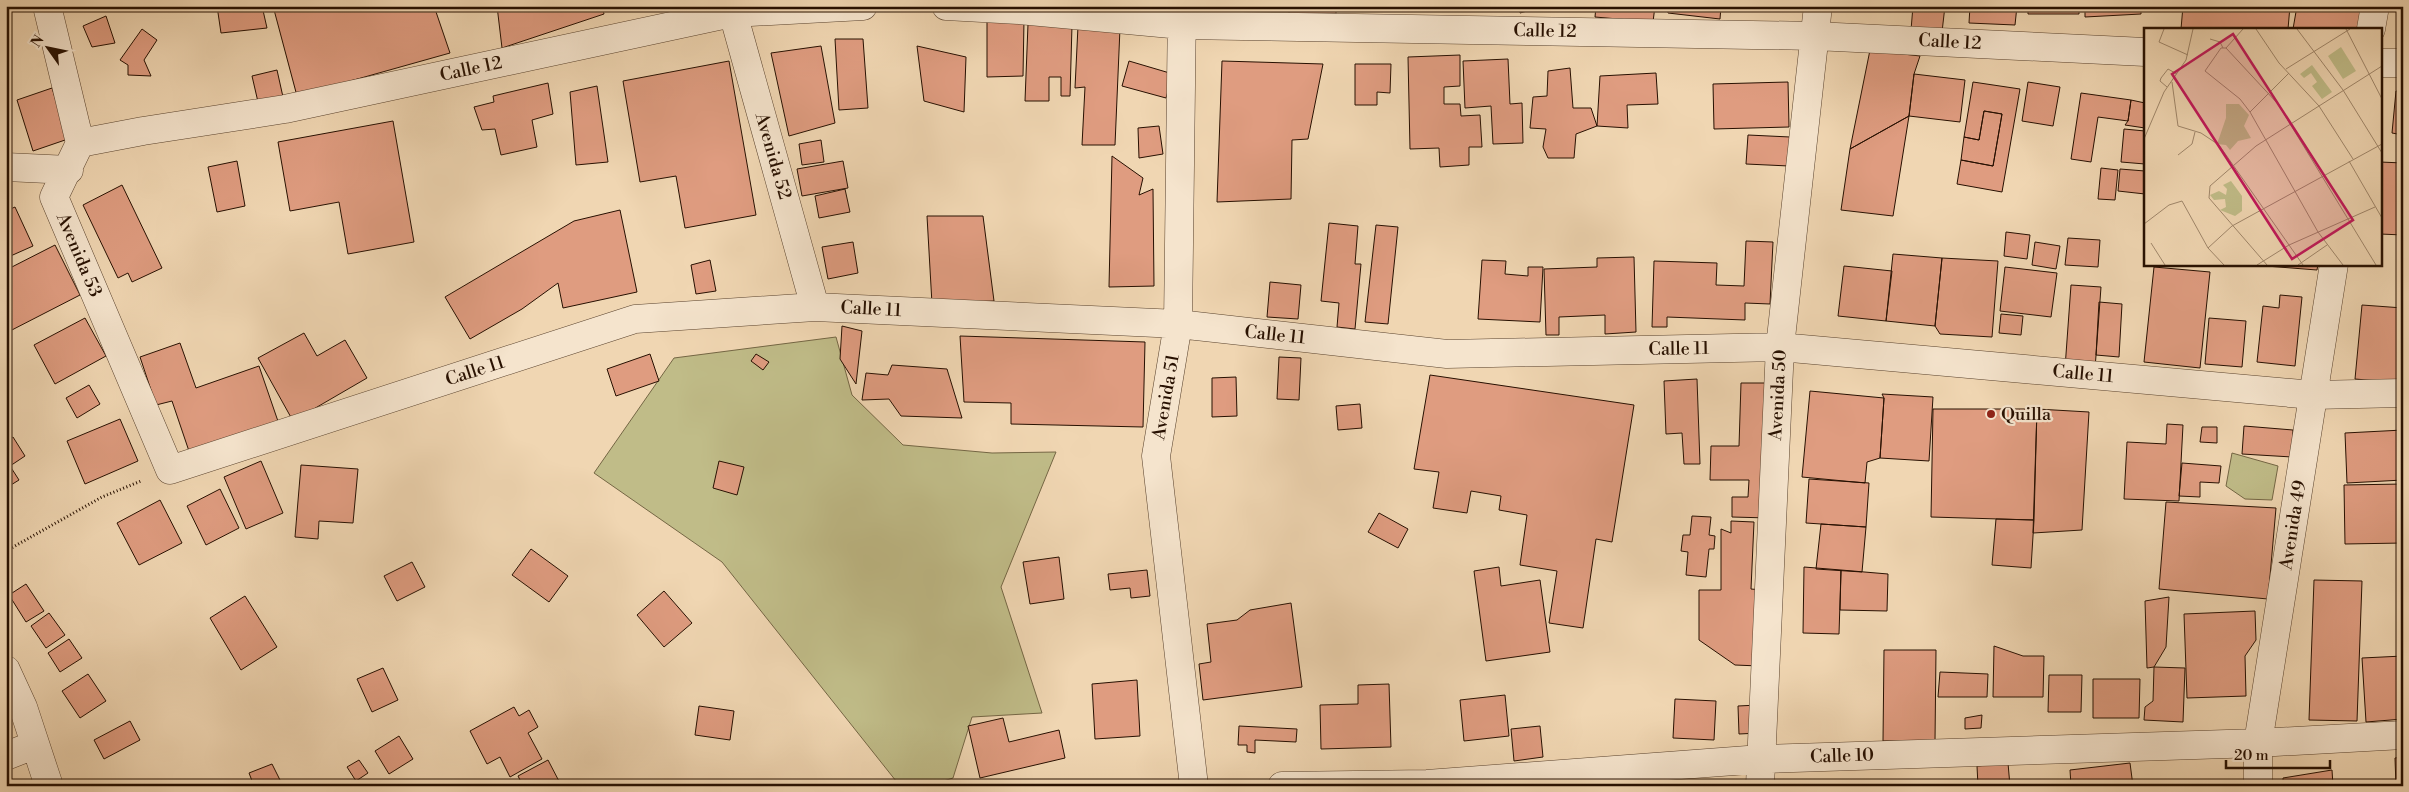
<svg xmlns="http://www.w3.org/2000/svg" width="2409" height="792" viewBox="0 0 2409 792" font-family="'Libre Bodoni',serif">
<rect width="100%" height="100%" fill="#f0d6b2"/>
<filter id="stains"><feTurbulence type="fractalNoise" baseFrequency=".004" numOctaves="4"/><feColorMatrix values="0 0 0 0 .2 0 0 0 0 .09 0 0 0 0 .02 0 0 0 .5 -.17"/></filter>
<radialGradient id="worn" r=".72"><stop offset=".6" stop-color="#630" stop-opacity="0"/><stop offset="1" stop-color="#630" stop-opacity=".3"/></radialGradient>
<path fill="#c0bc88" stroke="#746644" d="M836,337L852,395L903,445L992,453L1056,452L1001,587L1042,713L972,717L953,778L927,786H900L722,562L594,473L674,358Z
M2232,453L2278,466L2272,500L2245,499L2226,486Z"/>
<path fill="#df9c80" stroke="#271001" d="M217,6H262L267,28L221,33Z
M273,6H434L450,53L297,96Z
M497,6H602L604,14L502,48Z
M1255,6H1288V7L1255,8Z
M1289,6H1336V14H1289Z
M1351,6H1397V8H1351Z
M1520,6H1545L1520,13Z
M1596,6H1655L1653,22L1595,17Z
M1667,6H1721L1720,19L1668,13Z
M1731,6H1756L1755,10L1731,11Z
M1913,6H1945L1942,32L1911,30Z
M1970,6H2017L2015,25L1969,23Z
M2028,6H2079V14H2028Z
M2085,6H2141V14L2085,17Z
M2183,6H2235V9L2266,11L2267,6H2290L2288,29H2181Z
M2297,6H2369L2366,29H2293Z
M106,16L115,43L92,47L83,26Z
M1024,20L1023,76L987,77V21Z
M1028,24L1072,25L1070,96H1061V77H1049V101H1025Z
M1078,26L1120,28L1115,145H1082L1085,87L1075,88Z
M142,29L157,40L144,60L151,76L128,75V65L120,60Z
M835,39H863L868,108L839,110Z
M821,46L835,123L789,136L771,53Z
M917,46L966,57L964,112L924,101Z
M1870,50L1920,56L1914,74L1909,116L1850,149Z
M1460,55V86L1444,87V104H1460L1461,116L1480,115L1482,147H1469V165L1440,167L1439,148L1410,149L1408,57Z
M1508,59L1510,104L1522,103L1523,143L1493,144L1491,106L1465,108L1463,61Z
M729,61L756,215L685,228L676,176L640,182L623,81Z
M1129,61L1173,74L1166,98L1122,86Z
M1222,61L1323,64L1308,139L1292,140L1291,199L1217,202Z
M1355,64H1391L1390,93L1377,92V105H1355Z
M1570,68L1573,108H1591L1597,126L1576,134L1574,158H1548L1543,147L1546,129L1530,128L1533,97L1547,96L1548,71Z
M277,70L283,97L258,102L252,76Z
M1656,73L1658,104L1627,105L1628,128L1597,126L1600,76Z
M1914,74L1965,80L1960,122L1909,116Z
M1788,82L1789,127L1714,129L1713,84Z
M1973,82L2020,89L2002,192L1957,184L1961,160L1993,166L2002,114L1984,111L1979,140L1964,137Z
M2028,82L2060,87L2053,126L2022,121Z
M548,83L553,114L532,120L537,147L501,155L495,129L482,130L474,107L494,102L493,96Z
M597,86L608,162L576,165L570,92Z
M52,88L68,139L33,151L17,100Z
M2396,91L2403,92V135L2392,133Z
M2081,93L2131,100L2128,121L2098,117L2091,162L2071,159Z
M2131,100L2145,103V128L2125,125L2128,121Z
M1984,111L2002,114L1993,166L1961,160L1964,137L1979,140Z
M1909,116L1893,216L1841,210L1850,149Z
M393,121L414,242L348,254L339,202L290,211L278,142Z
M1159,126L1163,154L1139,158L1138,128Z
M2124,129L2145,131V164L2121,162Z
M1748,135L1790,137L1789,166L1746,164Z
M821,140L824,162L802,165L799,144Z
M1112,156L1143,178L1139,195L1153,189L1154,286L1109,287Z
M237,161L245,206L217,212L208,167Z
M843,161L848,188L802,196L797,169Z
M2380,162L2403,163V235L2380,234Z
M2101,168L2118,170L2115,200L2098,199Z
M2120,169L2145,171V194L2118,191Z
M122,185L162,268L132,282L128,273L118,278L83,205Z
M845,189L850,212L819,218L815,196Z
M15,207L33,246L6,258V211Z
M620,210L637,292L563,308L558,283L522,309L470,339L445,297L574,221Z
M927,216H983L994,301L932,304Z
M1329,223L1358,226L1355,264H1361L1355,329L1337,327L1339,303L1321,301Z
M1376,225L1398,227L1388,324L1365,322Z
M2006,232L2030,235L2027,259L2004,256Z
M2068,238L2100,240L2098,267L2065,265Z
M1746,241L1773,242L1770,304L1745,303V320L1667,317V327H1652L1654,261L1717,263L1716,285L1744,286Z
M853,242L858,273L828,279L822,247Z
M2035,242L2060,246L2056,269L2032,265Z
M55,245L80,295L6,333V270Z
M1893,254L1942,258L1935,326L1886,321Z
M1634,257L1636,332L1605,334V315L1559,317V335H1546L1544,269L1597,267V258Z
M1942,258L1998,261L1992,337L1940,334L1935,326Z
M710,260L716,291L696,294L691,265Z
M1482,260L1506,261L1505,274L1528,276V267H1543L1540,322L1478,319Z
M2266,264H2318L2317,270L2266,266Z
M1844,266L1892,271L1886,321L1838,316Z
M2005,267L2057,273L2051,317L2000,311Z
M2154,267L2210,272L2200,368L2144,362Z
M1270,282L1301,285L1298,319L1267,317Z
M2071,285L2101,287L2095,369L2065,368Z
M2280,295L2302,297L2295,366L2257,362L2263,306L2279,308Z
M2099,302L2122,304L2119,357L2096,355Z
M2362,305L2403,308V383L2355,379Z
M2001,314L2023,316L2021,335L1999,333Z
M85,318L106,356L55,384L34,345Z
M2209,318L2246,321L2242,367L2205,364Z
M842,326L862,331L856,384L840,359Z
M304,333L317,356L345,340L367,378L293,421L258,358Z
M960,336L1145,342L1143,427L1011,424V403L964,402Z
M180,343L196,388L259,366L281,430L192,460L172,401L156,405L140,357Z
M650,354L659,381L616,396L607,369Z
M756,354L769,362L763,370L751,361Z
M1279,357L1301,358L1299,400L1277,399Z
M892,365L947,369L962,418L901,416L889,399L862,400L866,373L888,375Z
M1430,375L1634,405L1612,542L1596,539L1583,628L1549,623L1557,571L1520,565L1527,515L1499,510L1501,496L1471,491L1467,513L1433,508L1439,472L1414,469Z
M1236,377L1237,416L1212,417V378Z
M1697,379L1700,464H1684L1682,433L1666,434L1664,381Z
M1741,383H1772L1769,518L1732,517V497H1748L1749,480H1710L1711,446H1739Z
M89,385L100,404L77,418L66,398Z
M1810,391L1884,398L1880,458L1867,462L1865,483L1802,477Z
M1882,394L1933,397L1929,461L1880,458L1884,398Z
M1360,404L1362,428L1338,430L1336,406Z
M1933,409H2037L2034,520L1931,517Z
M2037,409L2089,412L2082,530L2033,533Z
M120,419L138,461L85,484L67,441Z
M2167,424L2183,425L2179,501L2124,499L2127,442L2166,444Z
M2244,426L2293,430L2292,457L2242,454Z
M2202,427H2217V443L2200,442Z
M2403,430V480L2347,483L2345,433Z
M13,437L25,456L10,466L19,480L6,488V441Z
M261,461L283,513L246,529L224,477Z
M719,461L744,467L737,495L713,488Z
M2182,463L2221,466L2219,483L2200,482V497L2179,496Z
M301,465L358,469L353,523L319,521L318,539L295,537Z
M1809,479L1869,483L1866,527L1806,523Z
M2403,484V543L2345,544L2344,485Z
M220,489L239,528L206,545L187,506Z
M160,500L182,543L139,565L117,523Z
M2166,502L2276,508L2268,599L2159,589Z
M1379,513L1408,529L1398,548L1368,532Z
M1692,516L1711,517L1709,535L1715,536L1714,549H1709L1706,577L1686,575L1688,552L1681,551L1683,535H1690Z
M1996,519L2034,520L2031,568L1992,565Z
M1731,521L1754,522L1751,589L1762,590L1759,666L1735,665L1699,640V590H1721V529L1731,533Z
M1821,524L1866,527L1862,572L1816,569Z
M531,549L568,576L549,602L512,575Z
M1059,557L1064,599L1030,604L1023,562Z
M412,562L425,587L397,601L384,576Z
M1499,567L1501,586L1540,580L1550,652L1486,661L1474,571Z
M1804,567L1841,570L1839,634L1803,633Z
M1147,570L1150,596L1131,598L1130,588L1110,590L1108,574Z
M1841,570L1888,574L1887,611L1840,610Z
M2314,580L2362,581L2357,721L2309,720Z
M26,584L44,611L26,622L9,595Z
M664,591L692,623L664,647L637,615Z
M245,596L277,647L241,670L210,618Z
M2169,597L2166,647L2154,667L2147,668L2145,601Z
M1291,603L1302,687L1203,700L1199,664L1211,662L1207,624L1237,620L1250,610Z
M2255,611L2256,640L2245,656L2246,696L2187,698L2184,614Z
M49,613L65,635L46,648L31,626Z
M69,639L82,658L60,672L48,653Z
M1994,646L2023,656H2044L2043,697H1993Z
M1884,650H1936L1935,741H1883Z
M2403,656V719L2366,722L2362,658Z
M2154,667L2185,668L2183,722L2144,720L2145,707L2153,701Z
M383,668L398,700L372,712L357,679Z
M1940,672L1988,674L1987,697H1938Z
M88,674L106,701L80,718L62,691Z
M2049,675H2082L2081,712H2048Z
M2093,679H2140L2139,718H2093Z
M1137,680L1140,736L1095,739L1092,684Z
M1389,684L1391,747L1321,749L1320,705L1358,704V685Z
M1505,695L1509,736L1464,741L1460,700Z
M6,696L16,717L6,721Z
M1675,699L1716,701L1714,740L1673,738Z
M1758,705L1759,733L1739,734L1738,706Z
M699,706L734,711L730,740L695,735Z
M514,707L519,716L529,710L538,727L528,733L542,759L510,777L500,757L487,764L470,731Z
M1982,715L1981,728L1965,729V718Z
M1003,718L1009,742L1059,730L1065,758L980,778L968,726Z
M130,721L140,740L104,759L94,740Z
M1239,726L1297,729L1296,742L1255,740V753L1247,752V745H1238Z
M1540,726L1543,757L1514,761L1511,729Z
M399,736L413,759L389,774L375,751Z
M2403,757V786H2396L2395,758Z
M359,760L368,773L356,781L347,767Z
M548,760L561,785L523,786L518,776Z
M2008,763L2010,786H1978L1977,766Z
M2130,763L2133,786H2071L2070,770Z
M272,764L283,786H254L249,773Z
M2332,770L2333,786H2283V778Z
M1703,781V786H1638V785Z
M1881,781L1943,782V786H1881Z
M2369,781V786H2348V784Z"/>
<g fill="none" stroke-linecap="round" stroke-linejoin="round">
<defs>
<path id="minor" d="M47,6L80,143L54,197L170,470L635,319L815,307L1178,324L1447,354L1780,347L2313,395L2403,393
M731,6L815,307
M946,6L1019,10L1182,25L1815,36L2145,52
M1182,6L1178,324L1156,456L1194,786
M2371,29L2375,6
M2380,63H2403
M80,143L143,131L285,109L732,13L863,6
M6,167L69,170
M6,670L23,707L49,786
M6,756L34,745
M1282,786L1427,784L1761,759L2258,743L2403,735
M1760,786L1780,347L1818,6
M2258,786V743L2334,264"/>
</defs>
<use href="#minor" stroke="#59422d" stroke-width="29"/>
<path stroke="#271001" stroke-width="3" stroke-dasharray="1 2.5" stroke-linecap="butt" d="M6,551L102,497L141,481"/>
<use href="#minor" stroke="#f5e4cd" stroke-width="28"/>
</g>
<circle fill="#8f2418" stroke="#f5e4cd" stroke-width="2" cx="1991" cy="414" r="5"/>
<g text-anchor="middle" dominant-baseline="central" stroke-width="4.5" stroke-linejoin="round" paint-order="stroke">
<g font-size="18" fill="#271001" stroke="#f5e4cd">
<text transform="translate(1545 31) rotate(1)">Calle 12</text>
<text transform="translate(1950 42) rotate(3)">Calle 12</text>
<text transform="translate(471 69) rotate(-12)">Calle 12</text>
<text transform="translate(773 156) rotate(74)">Avenida 52</text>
<text transform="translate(79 255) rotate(67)">Avenida 53</text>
<text transform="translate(871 309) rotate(3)">Calle 11</text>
<text transform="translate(1275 335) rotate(6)">Calle 11</text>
<text transform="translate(1679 349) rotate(-1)">Calle 11</text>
<text transform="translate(475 371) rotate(-18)">Calle 11</text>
<text transform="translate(2083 374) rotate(5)">Calle 11</text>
<text transform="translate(1778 395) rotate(-87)">Avenida 50</text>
<text transform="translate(1166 397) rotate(-80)">Avenida 51</text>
<text transform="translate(2293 525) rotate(-81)">Avenida 49</text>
<text transform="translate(1842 756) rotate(-2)">Calle 10</text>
</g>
<g font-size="18" fill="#271001" stroke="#f5e4cd" text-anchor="start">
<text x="2001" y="414">Quilla</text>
</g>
</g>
<g transform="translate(2144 28)">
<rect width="238" height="238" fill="#f0d6b2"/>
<path d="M197,19L212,43L199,51L184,28ZM168,37L188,64L178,71L168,58L173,54L167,45L160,50L156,46ZM82,76H95L105,87L100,98L107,110L94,113L86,122L82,117L73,116L82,90ZM87,153L98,168V183L91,188L76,182L82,179L81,171L70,172L66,167L75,163L82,167L83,161L79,157Z" fill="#c0bc88"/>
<path fill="none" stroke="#a0876b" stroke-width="1" d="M20,1L15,14L44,27M99,1L82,20H77L61,43L96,71L106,84L174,204L199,237M112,1L135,35L175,78L209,131M153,1L199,62L238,125M202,1L238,71M66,11L76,14L79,20M82,20L134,76L232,237M142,41L206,1M28,54L34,98L57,105L75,117L159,237M23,59L16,53L17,50L24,41L33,46M106,84L145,45M0,111L20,64L42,32L49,1M34,127L48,116L51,104M205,133L238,190M0,196L25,177L38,173L64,220L80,237M7,215L21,237M64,220L88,198L238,116M113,237L145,217L231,179M123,237L65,170L66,158L112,118L238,38M154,237L183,217"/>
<path fill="#c2185b" fill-opacity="0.15" stroke="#c2185b" stroke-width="2.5" d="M89,6L209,192L148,231L28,46Z"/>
<rect width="238" height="238" fill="none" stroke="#271001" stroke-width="2.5"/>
</g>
<rect width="2409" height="792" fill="none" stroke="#f0d6b2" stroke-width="25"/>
<rect x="8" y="8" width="2394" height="777" fill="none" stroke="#271001" stroke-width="2.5"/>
<rect x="12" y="12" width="2384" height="767" fill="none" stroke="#271001"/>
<g transform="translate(48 48) rotate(303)" stroke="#f5e4cd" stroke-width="4" paint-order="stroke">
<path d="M0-4L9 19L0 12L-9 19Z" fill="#271001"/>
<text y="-8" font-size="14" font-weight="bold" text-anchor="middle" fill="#271001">N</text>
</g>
<path d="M2226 760v8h104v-8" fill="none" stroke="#271001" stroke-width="2.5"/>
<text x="2234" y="760" font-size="15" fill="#271001" stroke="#f5e4cd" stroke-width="4" paint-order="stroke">20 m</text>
<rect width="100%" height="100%" filter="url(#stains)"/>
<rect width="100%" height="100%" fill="url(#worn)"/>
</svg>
